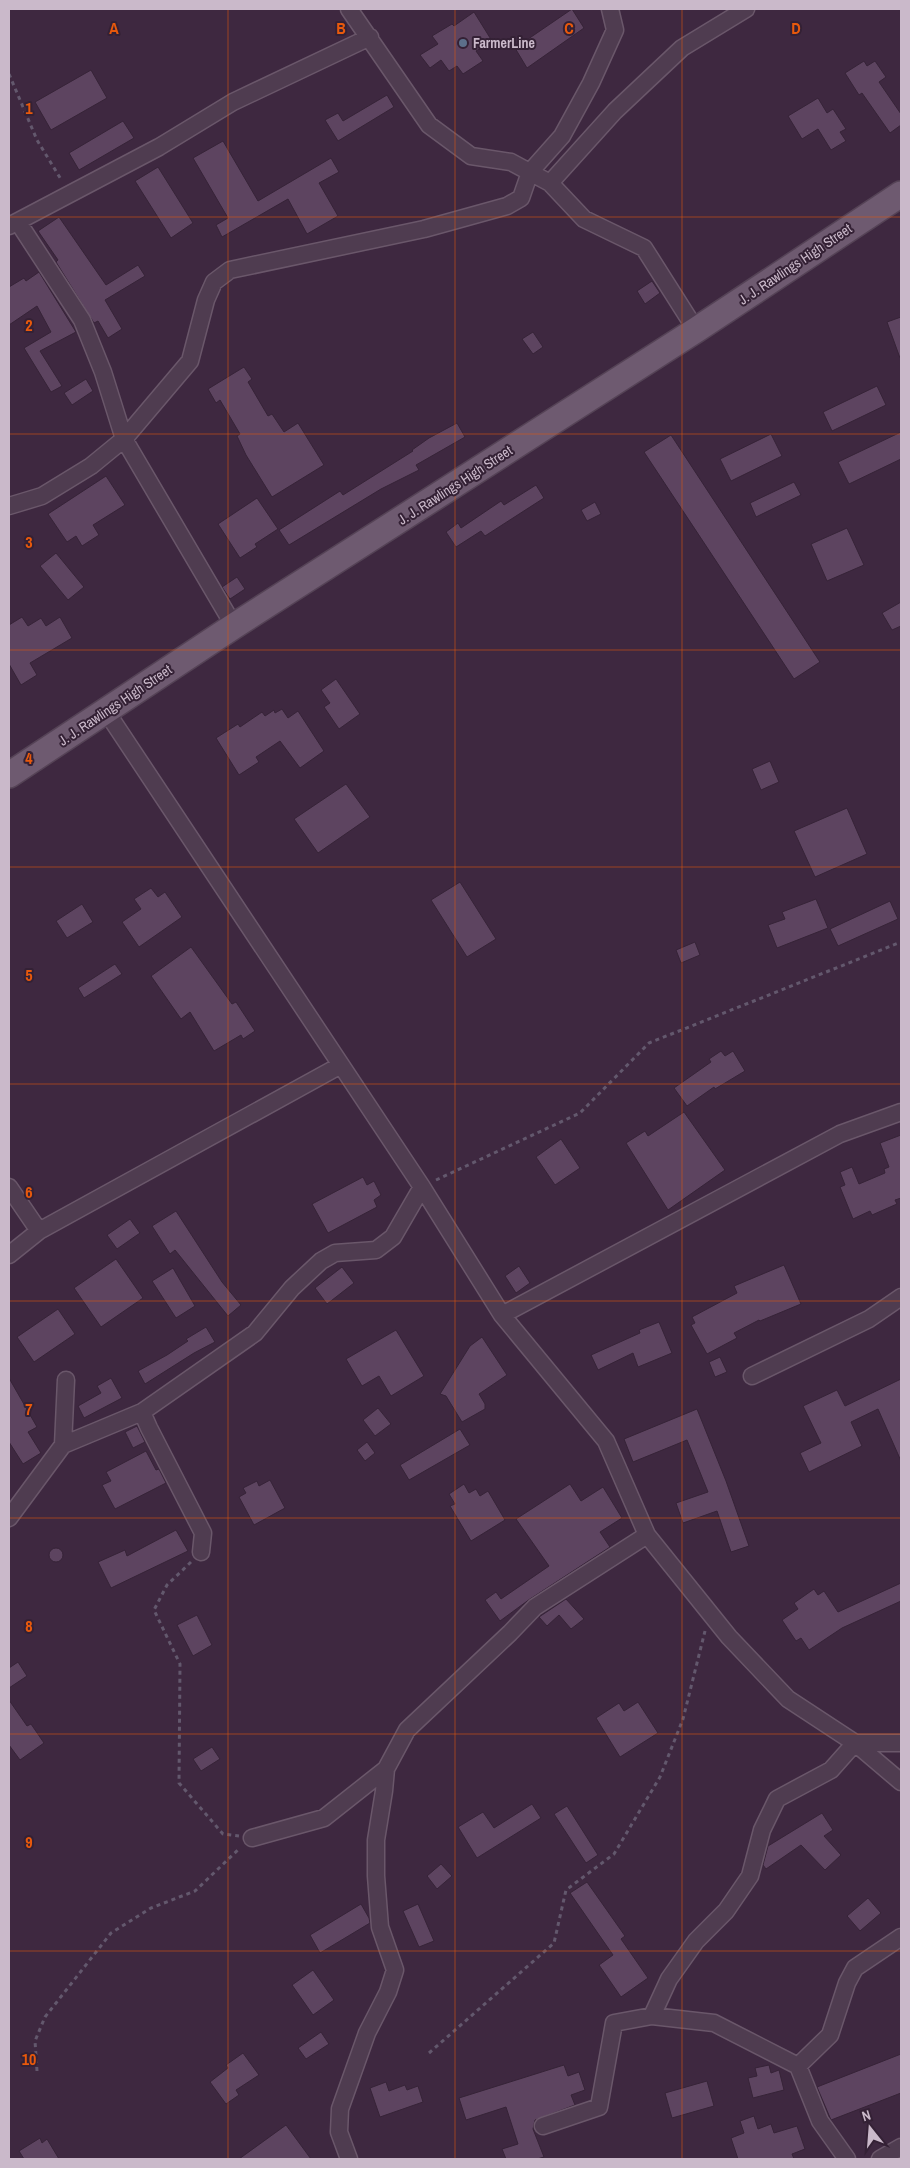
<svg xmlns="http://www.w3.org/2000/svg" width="910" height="2168" viewBox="0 0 910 2168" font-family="'Archivo Narrow',sans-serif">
<rect width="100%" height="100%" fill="#3e2840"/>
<path fill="#5d4460" stroke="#362337" d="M572,9L584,28L527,68L515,48Z
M474,12L492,41L476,51L483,61L463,74L457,66L449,71L441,60L430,68L420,55L438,44L432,36L452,24L454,26Z
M864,61L867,66L875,61L886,77L879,82L901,114V125L890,133L862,93L859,95L845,73Z
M91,70L107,98L51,130L35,102Z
M387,95L394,107L338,141L325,120L338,113L343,121Z
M818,98L827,113L833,109L846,129L840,132L846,141L831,150L818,129L802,139L788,116Z
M123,121L134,138L79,170L69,153Z
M223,141L258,201L331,158L339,172L319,183L338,216L307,234L288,199L222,237L216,225L228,218L193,158Z
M158,167L193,223L171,238L135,181Z
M59,217L106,285L138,265L145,276L105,300L122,329L108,338L98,321L94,323L56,262L58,260L38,231Z
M39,272L76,332L40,351L62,386L51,392L24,348L51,332L37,306L9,325V287L24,278L26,281Z
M652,281L660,293L645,304L637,291Z
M901,317V357L900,358L887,322Z
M533,332L543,347L533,354L522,339Z
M244,367L252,379L248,382L268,416L272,414L284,432L298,423L324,465L272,497L246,455L237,436L240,434L220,400L216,403L208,389Z
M86,379L93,391L72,405L64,393Z
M877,386L886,405L832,431L823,412Z
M457,423L465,437L416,465L419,470L381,489L289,545L279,530L340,491L343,495L413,451L412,450L429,438Z
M901,432V459L849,484L838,462Z
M771,434L782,456L731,481L720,459Z
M671,435L820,662L794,679L644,452Z
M106,476L125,505L93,525L99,535L82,546L76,536L67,542L48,514Z
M794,482L801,495L756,517L750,503Z
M536,485L544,498L485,536L481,531L456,547L446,532L458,523L461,528L501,501L504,505Z
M257,498L278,529L255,544L257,547L240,558L218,524Z
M595,502L601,514L587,521L581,510Z
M847,528L864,565L827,581L811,544Z
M56,553L84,587L68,600L40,566Z
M237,577L245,589L230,599L222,587Z
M901,602V626L892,630L882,613Z
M22,617L28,626L41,618L46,626L60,617L72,638L30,663L37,675L21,685L9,664V625Z
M336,679L360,714L339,729L324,707L330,703L321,690Z
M282,709L288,718L298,711L324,751L300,768L280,741L256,757L259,762L239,775L216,738L238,724L240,727L262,712L265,716L274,710L275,713Z
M770,761L779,782L761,790L752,769Z
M346,784L370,817L318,853L294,819Z
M847,808L867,854L815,877L794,831Z
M460,882L496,939L467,957L431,900Z
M151,888L158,897L165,892L182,917L139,947L122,922L141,909L134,899Z
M816,899L828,928L777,948L768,925L785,919L782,912Z
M890,901L898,919L838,946L830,929Z
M82,904L93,922L67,938L56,921Z
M695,942L700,955L681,963L676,950Z
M191,947L232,1004L236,1002L255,1031L243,1039L241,1035L214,1051L190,1012L181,1019L151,976Z
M115,964L122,974L84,998L78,988Z
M721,1051L725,1056L733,1051L745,1071L715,1089L714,1087L687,1106L674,1088L711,1062L709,1059Z
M684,1112L725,1170L668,1210L626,1143L645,1131L648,1136Z
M901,1135V1198L895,1200L897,1204L872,1215L870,1211L853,1219L840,1187L845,1185L840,1172L852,1167L859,1184L885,1173L884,1169L889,1167L880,1143Z
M561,1139L580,1168L555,1185L536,1157Z
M363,1177L367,1185L374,1181L381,1195L374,1200L377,1207L328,1233L312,1204Z
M176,1211L222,1282L241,1305L228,1316L175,1250L170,1254L152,1226Z
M130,1219L140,1233L117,1249L107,1235Z
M116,1259L143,1298L101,1327L74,1288Z
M784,1265L801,1304L760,1321L759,1320L734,1333L737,1338L707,1354L691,1325L695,1323L692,1317L737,1293L734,1286Z
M519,1266L530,1283L516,1293L505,1276Z
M342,1267L354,1283L327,1304L315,1288Z
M173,1268L195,1306L176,1318L152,1281Z
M58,1309L75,1334L34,1362L17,1337Z
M659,1322L672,1353L638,1367L633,1353L598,1370L591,1355L640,1333L639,1330Z
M206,1327L215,1342L194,1353L145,1384L138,1371L167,1355L188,1341L186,1339Z
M396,1330L424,1376L391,1396L379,1376L362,1386L346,1359Z
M482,1337L507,1375L479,1394L485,1404V1409L462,1422L446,1396L440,1394L470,1346Z
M720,1357L727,1372L715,1377L709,1362Z
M9,1378L37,1427L28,1432L41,1453L23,1464L9,1442Z
M111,1378L122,1398L84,1418L78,1406L101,1393L97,1386Z
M901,1379V1461L878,1409L851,1422L862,1446L809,1472L800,1453L821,1443L803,1406L837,1390L845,1406Z
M378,1408L391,1424L375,1436L363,1420Z
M697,1409L726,1481L749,1546L731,1552L717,1511L683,1523L676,1503L708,1492L687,1440L633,1462L624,1439Z
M137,1426L145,1442L133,1448L125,1432Z
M460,1429L470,1445L409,1480L400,1465Z
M367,1442L375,1453L365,1461L357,1450Z
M146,1451L156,1470L159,1469L166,1483L115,1509L102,1485L111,1481L106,1472Z
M270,1480L285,1508L254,1525L239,1497L246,1493L243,1488L257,1481L259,1486Z
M464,1484L469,1493L476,1489L480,1496L488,1491L505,1520L471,1541L450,1506L455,1504L449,1494Z
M570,1484L581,1501L603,1487L622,1518L600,1532L610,1547L530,1599L500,1621L485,1600L496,1592L501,1599L549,1566L516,1519Z
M176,1530L188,1551L111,1588L98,1562L125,1550L127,1556Z
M49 1555a7 7 0 1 1 14 0a7 7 0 1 1-14 0Z
M901,1583V1601L842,1628L809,1650L801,1638L796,1641L782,1620L798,1609L794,1603L814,1589L818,1595L824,1591L838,1612Z
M566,1599L584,1619L571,1629L559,1615L547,1626L539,1617Z
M197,1615L212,1645L193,1656L177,1625Z
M18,1662L27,1676L9,1688V1668Z
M9,1700L27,1726L31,1724L44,1743L20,1760L9,1745Z
M638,1702L658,1733L620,1757L596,1718L619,1703L624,1711Z
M212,1747L220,1759L201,1771L193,1759Z
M532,1804L541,1818L477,1858L458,1827L483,1812L494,1828Z
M567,1806L598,1855L586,1863L554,1814Z
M822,1813L833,1830L824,1836L841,1855L825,1870L801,1845L766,1869L763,1865L768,1846Z
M441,1864L452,1876L437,1889L427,1876Z
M587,1882L625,1936L621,1939L648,1978L621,1997L599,1965L613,1955L570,1893Z
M868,1898L881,1913L860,1931L847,1916Z
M361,1904L369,1918L370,1923L320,1953L310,1935Z
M418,1904L434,1941L419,1947L403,1911Z
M313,1970L334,2000L313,2015L292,1985Z
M321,2032L329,2044L306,2059L298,2048Z
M243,2053L259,2075L236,2090L239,2095L226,2104L210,2082L228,2068L226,2065Z
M901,2054V2093L831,2120L817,2087Z
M564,2065L568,2076L579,2072L585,2090L571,2095L575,2105L535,2120L533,2129L544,2157L537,2159H506L502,2149L518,2144L506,2107L466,2120L459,2098Z
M769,2065L771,2073L779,2070L784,2090L753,2098L748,2078L757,2076L755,2068Z
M707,2081L714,2106L672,2118L665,2093Z
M386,2082L389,2091L405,2085L407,2090L418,2086L423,2102L380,2117L370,2088Z
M754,2116L758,2129L771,2124L774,2133L797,2126L805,2149L792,2154L794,2159H738L731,2138L744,2133L740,2121Z
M286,2125L311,2159H239Z
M40,2138L42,2143L47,2139L59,2159H24L19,2151Z"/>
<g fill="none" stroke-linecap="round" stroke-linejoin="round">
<defs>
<path id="street" d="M349,9L429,125L471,156L511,162L550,183L584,219L644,248L696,330
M550,183L615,111L682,48L746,9
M18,222L82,320L103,372L124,439L234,626
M9,226L159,147L233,102L370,37
M9,506L42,496L91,466L124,439L190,361L206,300L214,282L230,270L424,229L507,206L521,198L530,172L562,136L591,83L615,30L610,9
M106,711L422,1187L502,1315L606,1441L647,1535L729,1637L788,1699L855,1743H901
M9,1187L39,1231
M9,1255L39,1231L341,1065
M502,1315L840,1134L901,1112
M752,1376L869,1319L901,1297
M142,1412L149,1428L203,1533L201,1552
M63,1445L142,1412L255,1333L292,1288L321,1261L335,1253L376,1250L393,1237L422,1187
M9,1518L63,1445L66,1380
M252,1838L324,1818L386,1769L407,1730L510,1633L535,1607L647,1535
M652,2016L669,1979L696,1941L726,1911L750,1876L762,1830L777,1799L831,1770L855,1743L901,1782
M798,2066L830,2035L847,1983L855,1968L901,1937
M543,2126L599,2107L614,2023L652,2016L714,2023L798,2066L820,2121L847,2159
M349,2159L339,2132L340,2109L367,2033L388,1992L395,1970L380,1927L376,1876V1840L384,1791L386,1769
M880,2159L901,2147"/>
<path id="primary" d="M9,775L234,626L696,330L901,194"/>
</defs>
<use href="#street" stroke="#6a576a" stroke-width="19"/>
<use href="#primary" stroke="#554356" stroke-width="28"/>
<path stroke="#63586d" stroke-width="3" stroke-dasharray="4 4" stroke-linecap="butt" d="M9,74L37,140L62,181
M436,1180L580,1113L649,1043L901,942
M191,1562L167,1585L154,1610L180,1664L179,1783L223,1834L239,1836
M429,2053L554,1943L566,1890L614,1854L660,1777L683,1719L705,1631
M37,2071L35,2041L45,2017L111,1933L151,1908L195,1891L240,1848"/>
<use href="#street" stroke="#4f3c50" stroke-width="16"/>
<use href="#primary" stroke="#6e5a70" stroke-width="25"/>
</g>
<path fill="none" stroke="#e8590c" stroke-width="1" stroke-opacity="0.55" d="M228,9V2159M455,9V2159M682,9V2159M9,217H901M9,434H901M9,650H901M9,867H901M9,1084H901M9,1301H901M9,1518H901M9,1734H901M9,1951H901"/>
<circle fill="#5c6f8a" stroke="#342135" stroke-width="2" cx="463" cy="43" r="5"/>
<g text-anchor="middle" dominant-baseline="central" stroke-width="4" stroke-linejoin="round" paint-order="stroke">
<g font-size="14" font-weight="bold" fill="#cab9ca" stroke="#342135" text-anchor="start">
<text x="473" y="43">FarmerLine</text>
</g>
<g font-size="14" fill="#cab9ca" stroke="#342135">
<text transform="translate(795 264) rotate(-34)">J. J. Rawlings High Street</text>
<text transform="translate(455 485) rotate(-33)">J. J. Rawlings High Street</text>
<text transform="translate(115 705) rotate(-34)">J. J. Rawlings High Street</text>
</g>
</g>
<g font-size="16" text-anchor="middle" font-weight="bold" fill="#e8590c" stroke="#342135" stroke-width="4" stroke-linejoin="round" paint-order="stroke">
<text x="114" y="34">A</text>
<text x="341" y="34">B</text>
<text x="569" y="34">C</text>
<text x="796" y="34">D</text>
<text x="29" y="114">1</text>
<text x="29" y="331">2</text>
<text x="29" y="548">3</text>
<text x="29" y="764">4</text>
<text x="29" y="981">5</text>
<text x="29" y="1198">6</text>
<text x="29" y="1415">7</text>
<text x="29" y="1632">8</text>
<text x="29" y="1848">9</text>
<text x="29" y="2065">10</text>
</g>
<rect width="910" height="2168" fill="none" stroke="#cab9ca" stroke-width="20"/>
<g transform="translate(870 2128) rotate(343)" stroke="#342135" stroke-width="4" paint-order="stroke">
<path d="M0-4L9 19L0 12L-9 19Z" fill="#cab9ca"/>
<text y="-8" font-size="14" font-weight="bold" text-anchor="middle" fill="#cab9ca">N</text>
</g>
</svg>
